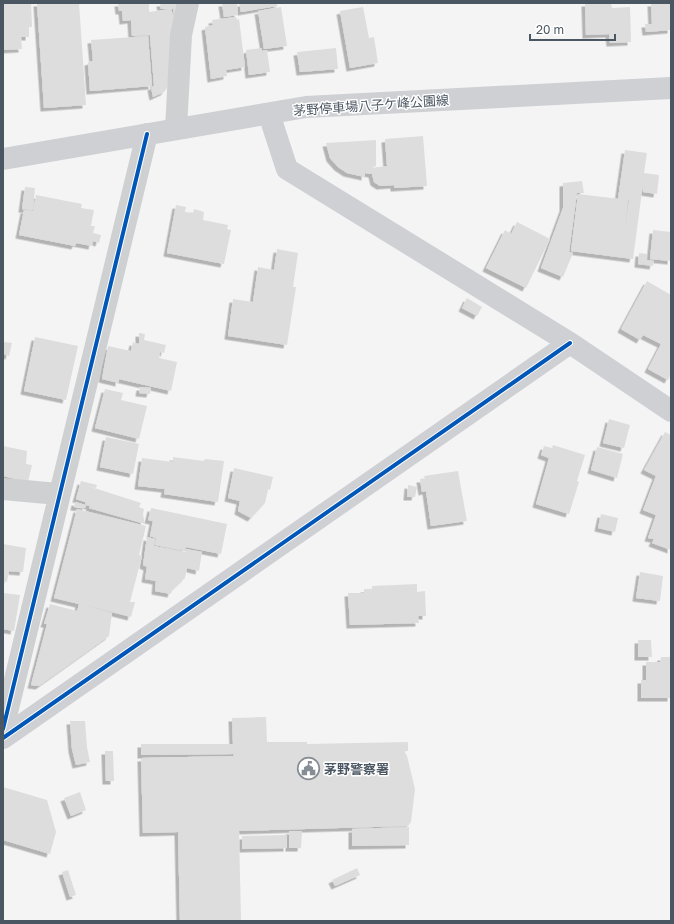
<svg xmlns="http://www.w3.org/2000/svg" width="674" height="924" viewBox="0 0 674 924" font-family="'Golos Text','Noto Sans JP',sans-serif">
<defs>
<filter id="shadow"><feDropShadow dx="-3.5" dy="3.5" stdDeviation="0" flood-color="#0004"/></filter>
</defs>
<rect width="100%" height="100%" fill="#f4f4f4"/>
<path fill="#ddddde" filter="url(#shadow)" d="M3,3H31L32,27H29V37H21L22,49L3,50Z
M37,3H79L86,105L44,108Z
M118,3H149V12L171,9L173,15L178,16L167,88L164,92L153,97L151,87L154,86L150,35L132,36L131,20L123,21L122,11H119Z
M160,3H181V15H174L173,9H161Z
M222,3H237L238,15L224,17Z
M239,3H280V4H277V6L241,12Z
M585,3H611L612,8L630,7L631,42L610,43L609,34L586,35Z
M651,3H671V30L646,32L645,24H652Z
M281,7L287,46L264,49L258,11Z
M363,7L369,38L374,37L378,63L350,68L340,11Z
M236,17L237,20L239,19L245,67L226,70L227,76L211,79L205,27L213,25L212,20Z
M148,36L152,86L90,91L88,62L93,61L91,40Z
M261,48L262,51L267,50L270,72L249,75L246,50Z
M336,48L338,69L300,72L297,52Z
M423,136L427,186L394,188V185L380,186L374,182L372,174L365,173V177L347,173L338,167L330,158L326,143L376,140V166L371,168L394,165L387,166L385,139Z
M625,150L647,153L644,173L659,175L657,194L643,192V184L633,259L571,251L578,194L628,200L625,230L629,200L618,199Z
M582,181L584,193H577L569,252L573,253L563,277L541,268L563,208V183Z
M25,187L35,188L33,210L22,209Z
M36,195L82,204L81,208L94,210L91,226H95L93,233L101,235L99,243L93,241L92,246L76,243L75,246L19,235L24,210L33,211Z
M176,205L186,207L185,212L193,213L194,209L204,212L203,220L228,225L227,229L231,230L224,264L167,253Z
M517,222L550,239L526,288L486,268L505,230L511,234Z
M653,230L671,232V261L650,259Z
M277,249L298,253L293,287H296L287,345L228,336L233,299L253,302L258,267L274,270Z
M639,253L647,254V260L654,261L653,266L638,264Z
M647,281L671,295V374L668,380L648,369L661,344L643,335L640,340L621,329Z
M467,298L482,307L477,316L462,308Z
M139,333L145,334L144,340L166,345L164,353L160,352L159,358L177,362L171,391L119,379V383L102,379L108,346L131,351L133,342L139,344Z
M35,337L78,346L66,400L24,391Z
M4,342L12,343L9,356L3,354Z
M140,387L151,388L150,394L139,393Z
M105,389L123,393L121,400L147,406L139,439L95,428Z
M609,419L630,425L624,448L603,443Z
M665,432L671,435V550L652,543L654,539L648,538L656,515L643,510L656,476L644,470Z
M106,437L139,444L133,474L100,467Z
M553,445L585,455L577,481L579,482L569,514L536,504L549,458L541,455L544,446L552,448Z
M3,446L27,451L26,464L32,465L28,482L3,476Z
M597,447L623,454L617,478L591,470Z
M173,457L204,461L205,459L224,461L218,502L164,494L165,489L138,486L142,458L173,462Z
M234,468L273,477L270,490L268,489L265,503L251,518L238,511L240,501L228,498Z
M458,471L467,521L431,526L426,491L422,492L420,479H425L424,476Z
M81,481L97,485L96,488L91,487L141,503L139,507L144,509L143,514L145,524L89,508L90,506L86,505L85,508L74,507L75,502L86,505L85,502L76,499Z
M408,485L417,487L415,497H407Z
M151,508L227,524L221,554L186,547L185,551L155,545L156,538L150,536L153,521L148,520Z
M77,509L146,526L139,555L142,556L130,602H135L131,617L81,604L112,613L109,636L39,686L31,685L47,624H44L50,604L77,611L79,604L54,598Z
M601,514L618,518L615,532L598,528Z
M147,537L155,539L154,546L186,552V549L202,552L199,571L187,568L185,578L172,590L171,594L155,591L156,581L145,579L147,567L143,565Z
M3,544L26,548L23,572L9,571L7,582L3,581Z
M640,572L663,576L660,601L636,598Z
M417,584V592L425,591L426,616H418L419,623L350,625L348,593H364V589H372V586Z
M3,593L20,595L14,631L3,629Z
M638,640H651L652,657H638Z
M661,657H671V698H641V680H646V662H660Z
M266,717L267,742H307V744L408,742V751L380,752L404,751L407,756L415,789L411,822L408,826L239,831L241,921H180L178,832L143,833L141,758L234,756L233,754L141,755V744H233L232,718Z
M70,721H85L87,747L90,762L76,765L72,749Z
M105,751H113L114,781H106Z
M3,787L47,800L56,832L50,854L3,840Z
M80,792L86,810L71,816L64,798Z
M409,827V845L352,846V829Z
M289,831H302L301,848H289Z
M287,835V848L242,849V836Z
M357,868L360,875L335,886L332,880Z
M68,870L76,895L70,897L62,872Z"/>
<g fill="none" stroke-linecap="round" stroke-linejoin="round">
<path stroke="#ced0d2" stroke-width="22" d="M176,129L181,35L188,3
M3,489L58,494
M3,729L147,134"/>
<path stroke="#ced0d4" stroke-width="22" d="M269,114L287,169L570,343L671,411
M3,159L306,107L671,88
M3,738L570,343"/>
<defs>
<path id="cycleway" d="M3,729L147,134
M3,738L570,343"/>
</defs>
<use href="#cycleway" stroke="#fff" stroke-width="6"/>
<use href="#cycleway" stroke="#0057b8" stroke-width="4"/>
</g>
<defs>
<symbol id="civic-ring" viewBox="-11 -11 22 22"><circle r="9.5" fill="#fff" stroke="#868d94" stroke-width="1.5"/><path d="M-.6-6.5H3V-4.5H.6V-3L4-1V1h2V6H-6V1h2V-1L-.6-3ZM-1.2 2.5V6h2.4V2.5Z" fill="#868d94"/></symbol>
</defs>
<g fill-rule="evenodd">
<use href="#civic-ring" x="296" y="756" width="25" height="25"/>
</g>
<g text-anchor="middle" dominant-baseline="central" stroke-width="3" stroke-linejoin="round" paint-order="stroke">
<g font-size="13" fill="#4a5661" stroke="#fff">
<text transform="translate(371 105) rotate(-4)">茅野停車場八子ケ峰公園線</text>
</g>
<g font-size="13" font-weight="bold" fill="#4a5661" stroke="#fff" text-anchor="start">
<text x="324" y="769">茅野警察署</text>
</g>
</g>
<rect width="674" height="924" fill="none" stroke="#4a5661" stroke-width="8"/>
<path d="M530 34v6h85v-6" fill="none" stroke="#4a5661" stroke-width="2"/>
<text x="536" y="34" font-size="12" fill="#4a5661" stroke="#ffffff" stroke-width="3" paint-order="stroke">20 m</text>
</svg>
